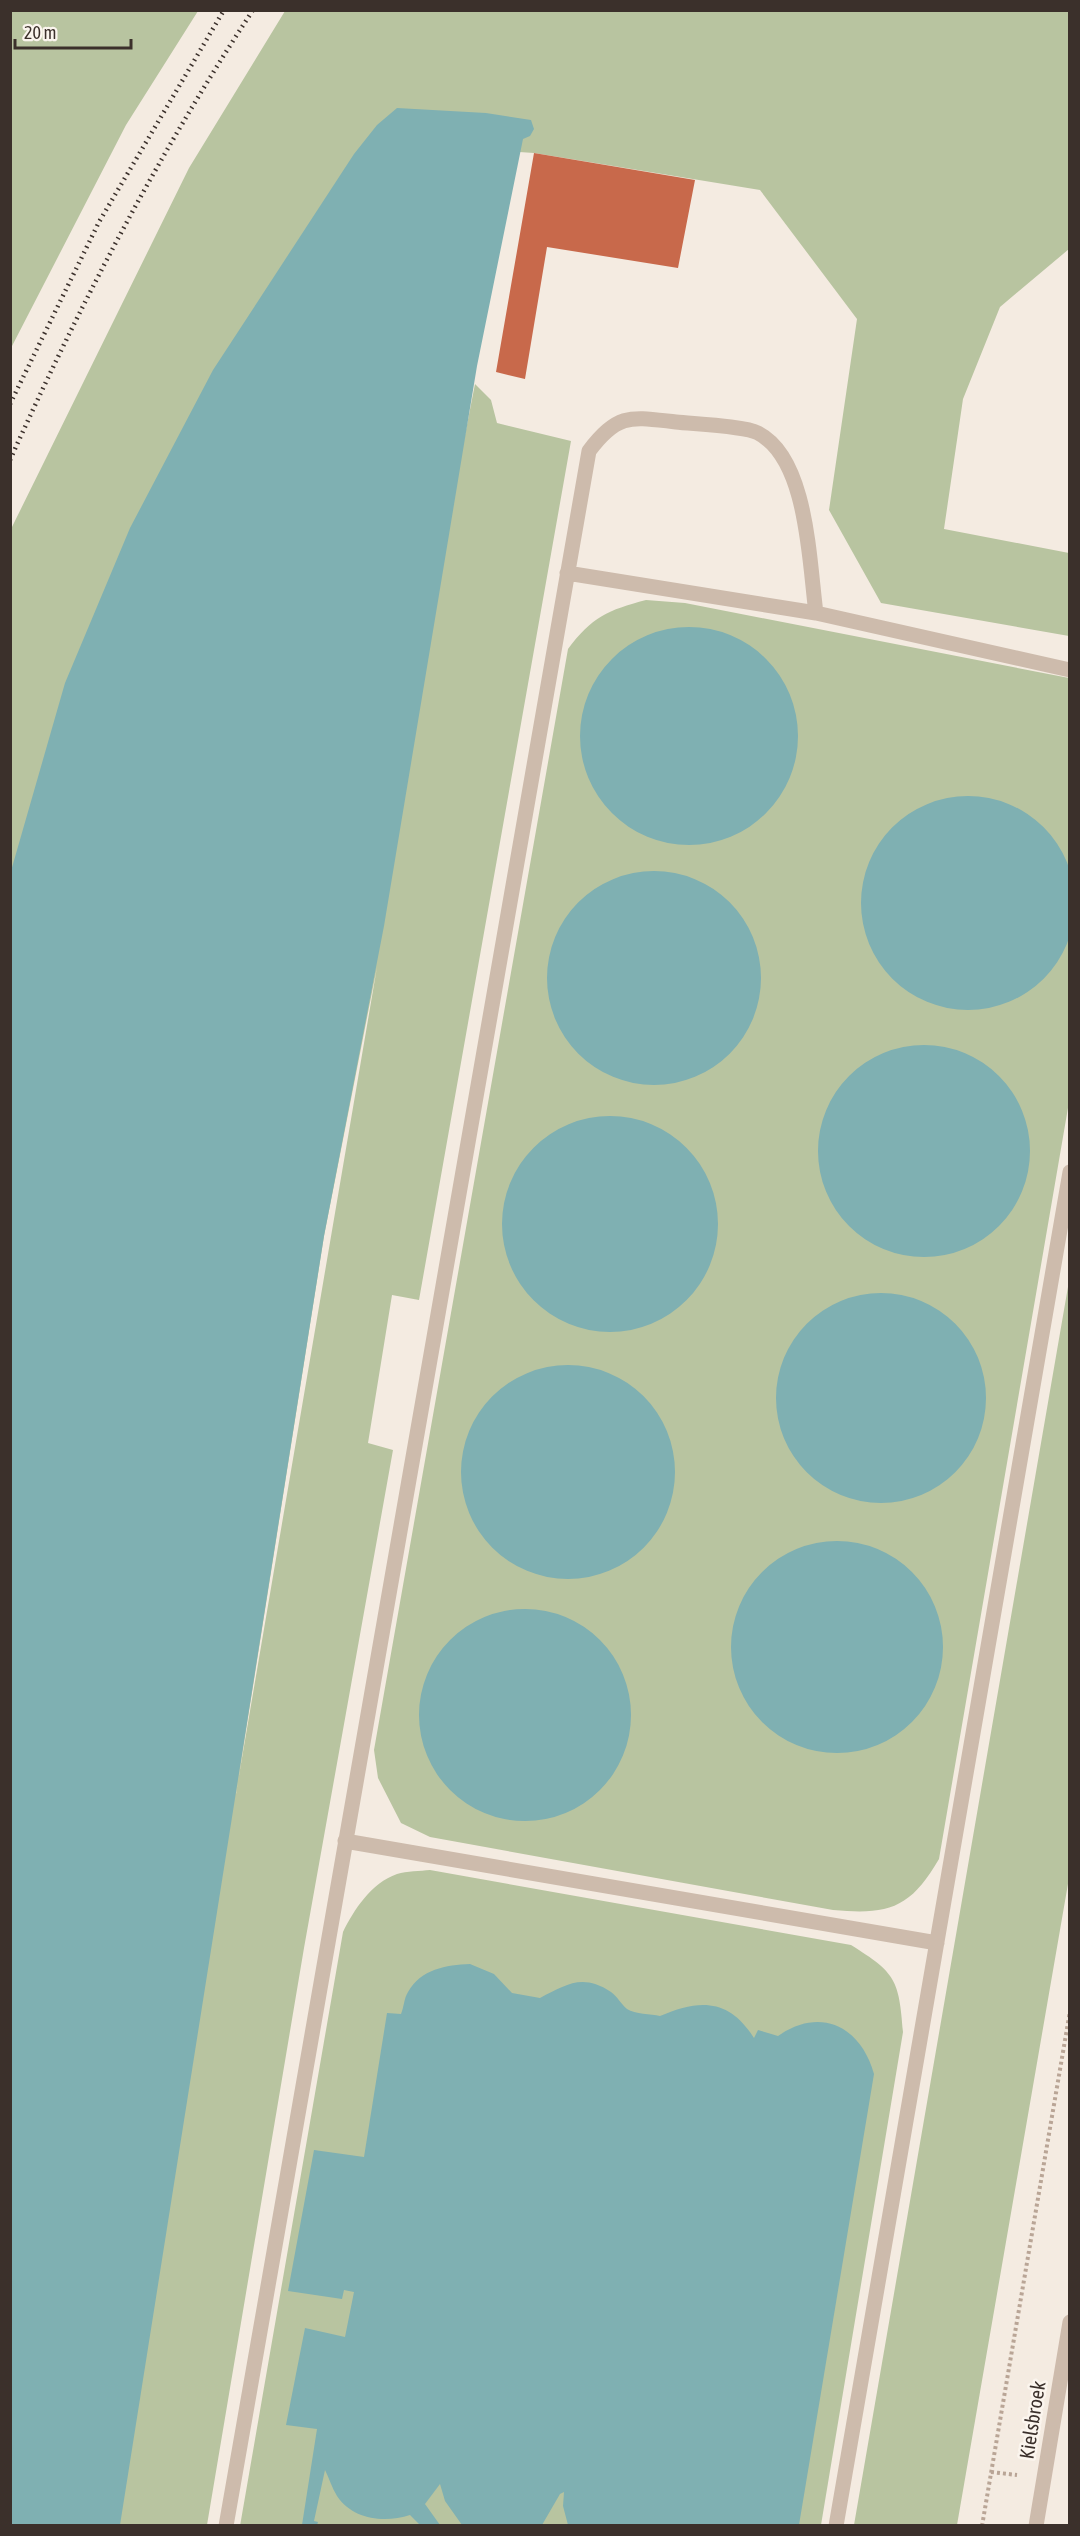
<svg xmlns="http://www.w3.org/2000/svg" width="1080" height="2536" viewBox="0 0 1080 2536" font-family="'Asap Condensed',sans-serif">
<rect width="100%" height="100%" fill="#f4ebe1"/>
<path fill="#b8c4a0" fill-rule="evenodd" d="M11,10L198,11L126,125L11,348Z
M285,11H1069V249L1000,307L963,399L944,529L1069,553V636L881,603L829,510L857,319L760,190L534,153L409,145L11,1225V529L189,168Z
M475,384L491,400L497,423L571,441L419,1300L392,1295L368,1443L393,1450L304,1948L207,2525L54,2526ZM377,967L236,1793V1794L324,1236Z
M646,600L685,603L1069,678V1102L939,1859C910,1909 888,1915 833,1910L430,1837L401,1823L378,1778L374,1750L568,649C592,617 608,610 646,600Z
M1069,1281V1878L957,2525H854Z
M430,1870L851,1945C896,1973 899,1980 903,2032L821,2525L240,2526L343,1932C354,1910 371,1883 397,1874C407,1871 420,1871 430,1870Z"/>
<path fill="#7fb0b2" d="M397,108L486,113L531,120L534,129L530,136L523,139L477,366L384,926L324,1236L120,2525H11V871L65,683L130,528L213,370L354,154L377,125Z
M580 736a109 109 0 1 1 218 0a109 109 0 1 1-218 0Z
M861 903a107 107 0 1 1 214 0a107 107 0 1 1-214 0Z
M547 978a107 107 0 1 1 214 0a107 107 0 1 1-214 0Z
M818 1151a106 106 0 1 1 212 0a106 106 0 1 1-212 0Z
M502 1224a108 108 0 1 1 216 0a108 108 0 1 1-216 0Z
M776 1398a105 105 0 1 1 210 0a105 105 0 1 1-210 0Z
M461 1472a107 107 0 1 1 214 0a107 107 0 1 1-214 0Z
M731 1647a106 106 0 1 1 212 0a106 106 0 1 1-212 0Z
M419 1715a106 106 0 1 1 212 0a106 106 0 1 1-212 0Z
M470,1964L494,1974L512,1993L540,1998C566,1985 582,1973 611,1992C617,1996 621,2004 627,2009C635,2014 651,2014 660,2016C699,1999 729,1998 754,2038L758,2030L778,2036C821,2006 861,2027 874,2074L799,2525H568L563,2506L564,2492L560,2494L542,2525H462L445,2501L440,2484L425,2504L440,2525H420L410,2515C385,2523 353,2520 337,2496C332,2488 329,2478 325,2470L314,2521L318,2522L317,2525H302L317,2429L286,2425L305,2328L345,2337L354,2292L344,2290L342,2299L288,2291L314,2150L364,2157L387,2013L401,2014C404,2007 404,1998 408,1992C421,1969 446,1965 470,1964Z"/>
<path fill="#c8694b" d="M534,153L695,180L678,268L547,247L525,379L496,372Z"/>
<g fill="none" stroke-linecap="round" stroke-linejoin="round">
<path stroke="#b9a596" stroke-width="4" stroke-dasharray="3 3" stroke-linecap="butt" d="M991,2472L1017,2475
M982,2526L1070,2011"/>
<path stroke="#cdbbac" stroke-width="15" d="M567,573L816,613
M345,1841L937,1943
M226,2526L589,451C618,412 632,417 676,422C694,424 745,426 758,433C808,459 809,562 816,613L1070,670
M836,2526L1070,1172"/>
<path stroke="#cdbbac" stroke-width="15" d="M1036,2526L1070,2322"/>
<path stroke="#3b302b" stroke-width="4.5" stroke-dasharray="1.5 4.5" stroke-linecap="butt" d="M10,404L99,222L224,10
M10,460C80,304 159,153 253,10"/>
</g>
<g text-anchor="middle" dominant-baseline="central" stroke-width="5" stroke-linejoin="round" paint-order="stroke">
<g font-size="20" fill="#3b302b" stroke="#fbf5ee">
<text transform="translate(1032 2420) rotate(-81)">Kielsbroek</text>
</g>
</g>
<rect width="1080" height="2536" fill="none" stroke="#3b302b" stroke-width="24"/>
<path d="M15 39v9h116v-9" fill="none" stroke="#3b302b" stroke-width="3"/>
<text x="24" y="39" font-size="18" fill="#3b302b" stroke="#fbf5ee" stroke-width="4.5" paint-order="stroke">20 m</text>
</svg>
